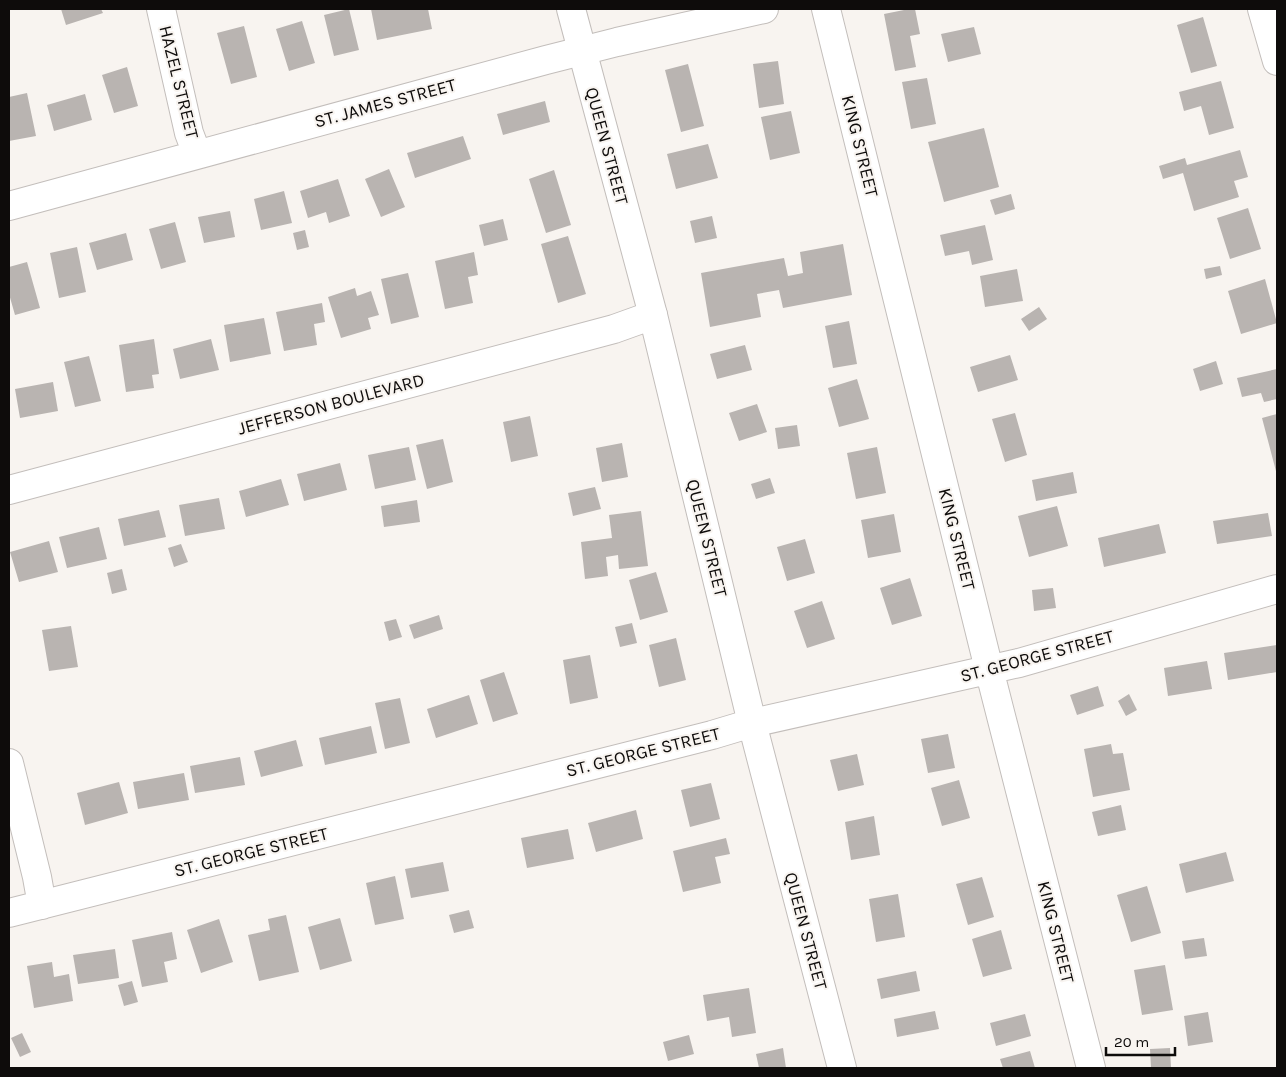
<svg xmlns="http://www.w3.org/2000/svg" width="1286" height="1077" viewBox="0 0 1286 1077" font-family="Karla,sans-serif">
<rect width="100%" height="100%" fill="#f8f4f0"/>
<path fill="#b9b4b1" d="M61,9H101L103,13L66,25Z
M349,9L359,50L334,56L324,15Z
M371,9H428L432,29L377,40Z
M909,9H915L920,34L910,36L916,67L895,71L884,14Z
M1203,17L1217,66L1191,73L1177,25Z
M302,21L315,63L289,71L276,29Z
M244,26L257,77L231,84L217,33Z
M974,27L981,54L948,62L941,34Z
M778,61L784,104L759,108L753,64Z
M688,64L704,126L681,132L665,70Z
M127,67L138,106L114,113L102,75Z
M927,78L936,124L911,129L902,82Z
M1221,81L1234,128L1209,135L1201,106L1184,111L1179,92Z
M27,93L36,136L9,141V97Z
M85,94L92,120L54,131L47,105Z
M545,101L550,122L503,135L497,114Z
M791,111L800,153L770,160L761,117Z
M984,128L999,187L944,202L928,142Z
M463,136L471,159L415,178L407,153Z
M708,144L718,178L676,189L667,154Z
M1240,150L1248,177L1234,181L1239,197L1194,211L1183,173L1163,179L1159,166L1185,158L1187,165Z
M389,169L405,207L381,217L365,179Z
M554,170L571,225L546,233L529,179Z
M338,179L350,216L329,223L326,212L308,218L300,191Z
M284,191L292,223L261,230L254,199Z
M1011,194L1015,209L995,215L990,200Z
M1248,208L1261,249L1230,259L1217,218Z
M230,211L235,237L204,243L198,217Z
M712,216L717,238L695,243L690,221Z
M503,219L508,240L484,246L479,225Z
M175,222L186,262L161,269L149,229Z
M985,225L993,260L972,265L969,251L945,256L940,235Z
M305,230L309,247L297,250L293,233Z
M126,233L133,260L97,270L89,243Z
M568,236L586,294L558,303L541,244Z
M843,244L852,295L783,308L779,290L757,294L761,317L710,327L701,273L784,258L788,276L803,273L800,252Z
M77,247L86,292L59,298L50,253Z
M474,252L478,275L468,277L473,303L445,309L435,261Z
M27,262L40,308L15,315L9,294V267Z
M1220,266L1222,275L1206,279L1204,269Z
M1017,269L1023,301L985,307L980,276Z
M408,273L419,317L391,324L381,279Z
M1265,279L1277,323L1241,334L1228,291Z
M355,288L357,296L371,291L379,315L368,318L371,329L341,338L328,297Z
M322,303L325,322L314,324L317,345L284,351L276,312Z
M1039,307L1047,319L1029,331L1021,319Z
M264,318L271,354L230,362L224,325Z
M849,321L857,364L833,368L825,326Z
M154,339L159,374L152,375L154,388L126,392L119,345Z
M211,339L219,370L180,379L173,349Z
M745,345L752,370L717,379L710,354Z
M1010,355L1018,380L978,392L970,367Z
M89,356L101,401L75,407L64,362Z
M1216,361L1223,384L1200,391L1193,369Z
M1277,369V399L1264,402L1261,393L1242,397L1237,378Z
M857,379L869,419L839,427L828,388Z
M53,382L58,411L20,418L15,389Z
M757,404L767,432L739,441L729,413Z
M1015,413L1027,455L1005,462L992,419Z
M1277,414V475L1262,418Z
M530,416L538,456L511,462L503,422Z
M797,425L800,446L778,449L775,428Z
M443,439L453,482L427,489L416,445Z
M622,443L628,477L602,482L596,448Z
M409,447L416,480L375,489L368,455Z
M877,447L886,493L856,499L847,453Z
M340,463L347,490L304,501L297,474Z
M1073,472L1077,493L1036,501L1032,480Z
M770,478L775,493L756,499L751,484Z
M281,479L289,505L246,517L239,491Z
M595,487L601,509L573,516L568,493Z
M219,498L225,529L185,536L179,505Z
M417,500L420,522L384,527L381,506Z
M1057,506L1068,546L1029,557L1018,516Z
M159,510L166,537L124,546L118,519Z
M641,511L648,566L619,569L618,555L606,557L608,576L585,579L581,542L612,538L609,515Z
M1268,513L1272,536L1217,544L1213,521Z
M894,514L901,552L868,558L861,520Z
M1159,524L1166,553L1104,567L1098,538Z
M99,527L107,559L67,568L59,537Z
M805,539L815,573L787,581L777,547Z
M49,541L58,572L19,582L10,552Z
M181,544L188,562L174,567L168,548Z
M122,569L127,590L112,594L107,573Z
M656,572L668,612L640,620L629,580Z
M910,578L922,616L892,625L880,588Z
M1053,588L1056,608L1034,611L1032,590Z
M822,601L835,639L807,648L794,611Z
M439,615L443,629L414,639L409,625Z
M396,619L402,637L389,641L384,622Z
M632,623L637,643L620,647L615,627Z
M71,626L78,667L49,671L42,630Z
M676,638L686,680L659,687L649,645Z
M1277,645V672L1228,680L1224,653Z
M590,655L598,698L570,704L563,660Z
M1207,661L1212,689L1168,696L1164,668Z
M504,672L518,714L493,722L480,680Z
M1098,686L1104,706L1077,715L1070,695Z
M1129,694L1137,710L1126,716L1118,701Z
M469,695L478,724L436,738L427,709Z
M400,698L410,743L385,749L375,703Z
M371,726L377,753L325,765L319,738Z
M948,734L955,768L928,773L921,739Z
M296,740L303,766L261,777L254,751Z
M1111,744L1113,754L1123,753L1130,790L1093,797L1084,749Z
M857,754L864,785L838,791L830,760Z
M240,757L245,785L195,793L190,766Z
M184,773L189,800L138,809L133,782Z
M959,780L970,818L942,826L931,788Z
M119,782L128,813L85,825L77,793Z
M711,783L720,819L690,827L681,790Z
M1121,805L1126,830L1098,836L1092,812Z
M636,810L643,839L596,852L588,823Z
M874,816L880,855L851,860L845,822Z
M568,829L574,859L527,868L521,838Z
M726,838L730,854L715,857L721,883L683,892L673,851Z
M1226,852L1234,881L1186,893L1179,864Z
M443,862L449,891L411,898L405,869Z
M395,876L404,919L375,925L366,883Z
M982,877L994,917L968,925L956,884Z
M1147,886L1161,933L1131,942L1117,895Z
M898,894L905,937L876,942L869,899Z
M469,910L474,928L454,933L449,915Z
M286,915L299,972L259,981L248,935L270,930L268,919Z
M340,918L352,961L320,970L308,927Z
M219,919L233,962L201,973L187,930Z
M1001,930L1012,969L983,977L972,939Z
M172,932L177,959L164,962L168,982L142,987L132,940Z
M1204,938L1207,956L1185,959L1182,941Z
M115,949L119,978L78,984L73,955Z
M52,962L54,977L69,974L73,1001L34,1008L27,966Z
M1165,965L1173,1010L1142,1015L1134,970Z
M916,971L920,991L881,999L877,979Z
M132,981L138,1002L124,1006L118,985Z
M749,988L756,1033L732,1037L729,1017L707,1021L703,995Z
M935,1011L939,1029L897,1037L894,1019Z
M1208,1012L1213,1042L1188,1046L1184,1016Z
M1025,1014L1031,1036L996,1046L990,1023Z
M22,1033L31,1052L20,1057L11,1038Z
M689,1035L694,1054L668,1061L663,1042Z
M783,1048L786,1068H759L756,1054Z
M1170,1048L1171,1068H1151L1150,1049Z
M1030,1051L1035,1068H1003L1000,1059Z"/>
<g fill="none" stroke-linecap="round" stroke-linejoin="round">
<defs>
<path id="minor" d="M161,9L189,133L197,154
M826,9L989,669L1091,1068
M1262,9L1277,61
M9,206L546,60L617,42L764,9
M9,490L614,329L653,315
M9,763L37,877L42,905
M9,913L712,735L752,723L1019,663L1277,589"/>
<path id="major" d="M571,9L653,315L752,723L842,1068"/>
</defs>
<use href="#minor" stroke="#c3bebb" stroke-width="30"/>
<use href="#major" stroke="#c3bebb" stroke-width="30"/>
<use href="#minor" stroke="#fff" stroke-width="28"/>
<use href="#major" stroke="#fff" stroke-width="28"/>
</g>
<g text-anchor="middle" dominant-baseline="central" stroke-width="4" stroke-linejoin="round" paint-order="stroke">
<g font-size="18" fill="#0e0c0b" stroke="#f8f4f0">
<text transform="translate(179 82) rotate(76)">HAZEL STREET</text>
<text transform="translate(385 103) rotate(-15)">ST. JAMES STREET</text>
<text transform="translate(607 146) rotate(75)">QUEEN STREET</text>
<text transform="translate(860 146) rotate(76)">KING STREET</text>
<text transform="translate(331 404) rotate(-15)">JEFFERSON BOULEVARD</text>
<text transform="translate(707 538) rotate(76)">QUEEN STREET</text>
<text transform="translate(957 539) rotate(76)">KING STREET</text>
<text transform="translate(1037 656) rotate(-15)">ST. GEORGE STREET</text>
<text transform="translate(643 752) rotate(-14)">ST. GEORGE STREET</text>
<text transform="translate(251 852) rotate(-14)">ST. GEORGE STREET</text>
<text transform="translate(806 931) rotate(75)">QUEEN STREET</text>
<text transform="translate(1056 932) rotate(76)">KING STREET</text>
</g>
</g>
<rect width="1286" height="1077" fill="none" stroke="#0e0c0b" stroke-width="20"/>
<path d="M1106 1047v8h69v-8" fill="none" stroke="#0e0c0b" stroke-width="2.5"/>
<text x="1114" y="1047" font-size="15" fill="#0e0c0b" stroke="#f8f4f0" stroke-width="4" paint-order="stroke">20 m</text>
</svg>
